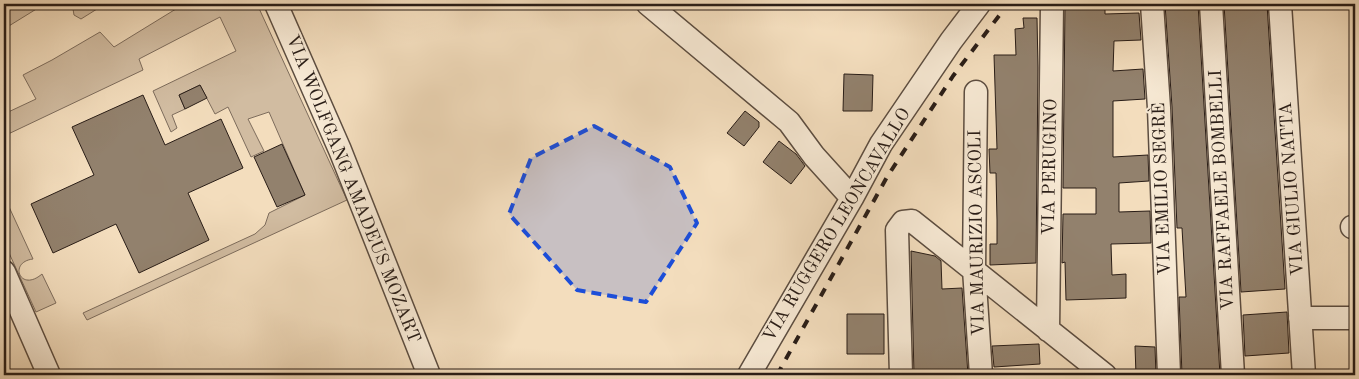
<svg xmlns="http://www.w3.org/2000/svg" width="1359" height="379" viewBox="0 0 1359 379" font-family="'Old Standard TT',serif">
<rect width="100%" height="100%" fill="#f3ddbd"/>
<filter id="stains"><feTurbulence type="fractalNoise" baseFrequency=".004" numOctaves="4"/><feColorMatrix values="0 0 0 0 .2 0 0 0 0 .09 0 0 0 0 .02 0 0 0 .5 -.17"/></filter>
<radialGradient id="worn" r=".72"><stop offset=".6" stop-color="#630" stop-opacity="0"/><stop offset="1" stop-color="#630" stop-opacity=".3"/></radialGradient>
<path fill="#d1bca1" stroke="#7d6c5c" d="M4,4H35L38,8L4,29Z
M79,4H105L81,19L74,15L73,9Z
M184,4H257L347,200L87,320L83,313L255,234L265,225L269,213L305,195L269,112L248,119L264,151L251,157L228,107L215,114L200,85L179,95L185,109L172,115L177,128L171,132L153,91L236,51L220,17L139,59L143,70L4,136V114L36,99L23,75L52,60L100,32L114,47Z
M4,196L33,259C8,262 20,293 42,274L56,303L36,312L4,242Z"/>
<path fill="#92816d" stroke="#291d17" d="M1065,4H1105V14L1139,13L1141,40L1114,41L1113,71L1143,69L1145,99L1113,101V157L1148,155L1149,181L1119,183V212L1150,211L1151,243L1111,244L1112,275L1126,274V298L1066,300L1065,262L1062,263L1063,214H1096V188H1063Z
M1165,4H1198L1220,375H1182L1179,297H1186L1182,228H1177L1172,107Z
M1224,4H1267L1285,289L1241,292Z
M1023,18H1037L1038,68L1036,263L990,265V244H997V220L996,173H990L989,149H997L994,55H1016L1015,29L1024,28Z
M844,74L873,75L872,111H843Z
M200,85L207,98L185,109L179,95Z
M143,95L165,145L221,119L243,168L188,193L209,240L139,273L116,224L53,253L31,204L94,175L72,127Z
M745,111L759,122V127L744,146L727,133Z
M779,141L796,154L805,166L791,184L763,162Z
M282,144L305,195L277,207L254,157Z
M911,251L935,256L941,261L942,289L962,288L968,375H914Z
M1287,312L1289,353L1245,356L1243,315Z
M847,314H884V354H847Z
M1039,344L1040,364L994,367L992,346Z
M1135,346L1155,347L1156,375H1136Z"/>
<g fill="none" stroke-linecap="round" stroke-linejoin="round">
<defs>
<path id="minor" d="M276,4L340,150L429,375
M648,4L789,122L814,156L852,198
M1152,4L1159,108L1169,375
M1211,4L1233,375
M1280,4L1304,375
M976,92L974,269L981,375
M1352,227H1355
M4,272L49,375
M1300,318H1355
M1048,330L1052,4
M749,375L852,198L881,144L951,41L979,4
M901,375L897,230L903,222L912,221L1105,375"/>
</defs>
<use href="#minor" stroke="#5c4d40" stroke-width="25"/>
<use href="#minor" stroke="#f7e9d4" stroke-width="22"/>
<path stroke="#291d17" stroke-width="4" stroke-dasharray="9 9" stroke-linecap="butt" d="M777,375L887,177L953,76L1008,4"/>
</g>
<path fill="#1d4ed8" fill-opacity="0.2" stroke="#1d4ed8" stroke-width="4" stroke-dasharray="10 6" stroke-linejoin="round" d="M594,126L670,167L697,223L646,302L577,290L509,214L531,158Z"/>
<g text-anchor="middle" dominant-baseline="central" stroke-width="4" stroke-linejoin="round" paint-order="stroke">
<g font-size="18" fill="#291d17" stroke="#f7e9d4">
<text transform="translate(1050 167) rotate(-89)">VIA PERUGINO</text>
<text transform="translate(353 189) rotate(68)">VIA WOLFGANG AMADEUS MOZART</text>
<text transform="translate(1162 189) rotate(-92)">VIA EMILIO SEGRÈ</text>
<text transform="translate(1292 189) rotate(-94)">VIA GIULIO NATTA</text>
<text transform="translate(1222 190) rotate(-93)">VIA RAFFAELE BOMBELLI</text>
<text transform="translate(837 225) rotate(-59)">VIA RUGGERO LEONCAVALLO</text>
<text transform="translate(977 233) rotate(-91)">VIA MAURIZIO ASCOLI</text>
</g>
</g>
<rect width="1359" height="379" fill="none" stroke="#f3ddbd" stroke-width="20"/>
<rect x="5" y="5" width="1349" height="369" fill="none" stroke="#291d17" stroke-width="2.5"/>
<rect x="10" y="10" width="1339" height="359" fill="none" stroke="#291d17"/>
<rect width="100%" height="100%" filter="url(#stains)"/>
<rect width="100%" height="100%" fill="url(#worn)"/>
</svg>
